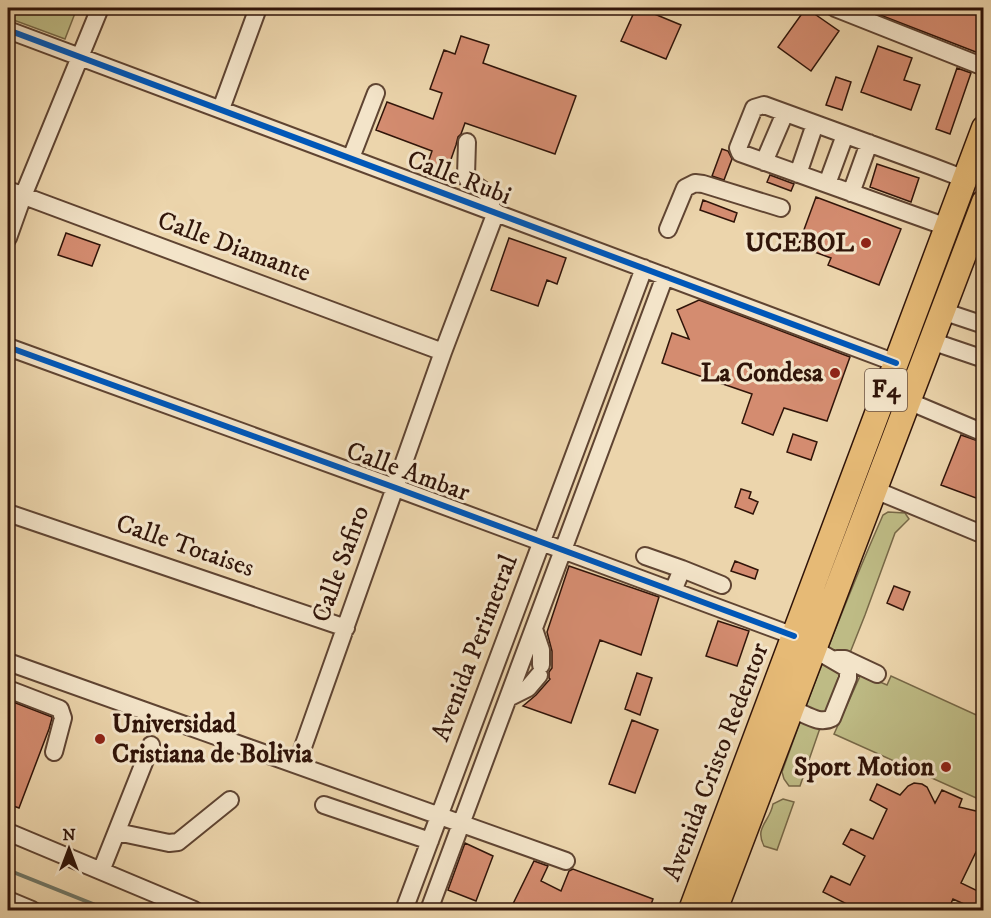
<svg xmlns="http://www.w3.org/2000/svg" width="991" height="918" viewBox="0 0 991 918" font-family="'IM FELL DW Pica',serif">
<rect width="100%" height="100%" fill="#ecd5ac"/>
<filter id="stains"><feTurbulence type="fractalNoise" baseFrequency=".00333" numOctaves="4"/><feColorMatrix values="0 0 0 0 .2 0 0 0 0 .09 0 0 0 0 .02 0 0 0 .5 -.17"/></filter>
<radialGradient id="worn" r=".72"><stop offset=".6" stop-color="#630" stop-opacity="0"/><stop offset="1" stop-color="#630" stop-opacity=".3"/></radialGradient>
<path fill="#bebb85" stroke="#776847" stroke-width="1.5" d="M8,8H77L65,39L8,18Z
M888,512L905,513L909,519L895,533L865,615L819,731L800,786H789L784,779L782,772C813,685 846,599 883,515Z
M861,674L887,685L891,676L983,718V801L834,734Z
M783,799L794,802L777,850L764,846C754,827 770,822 773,804Z"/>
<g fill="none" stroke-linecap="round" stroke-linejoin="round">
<path stroke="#707767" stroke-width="4" d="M8,870L108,910"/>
</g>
<path fill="#d48c70" stroke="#301409" stroke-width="1.5" d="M636,8H640L681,25L666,59L621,41Z
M806,8L839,31L811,71L778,47Z
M862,8H984V46L981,54Z
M461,36L489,45L483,63L576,96L555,154L465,123L461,134L458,137L456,145L443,182L424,175L432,151L376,130L387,102L433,119L442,93L430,89L444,50L455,54Z
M878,46L912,58L904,80L920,85L911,110L861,92Z
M957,68L971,73L950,134L936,129Z
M836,77L851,82L842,110L826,105Z
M722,149L728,151L732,159L724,180L712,176Z
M877,164L919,178L911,202L870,187Z
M770,175L794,184L791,191L767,182Z
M816,197L901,229L879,285L828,265L831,258L798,246Z
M703,200L737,213L734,222L700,210Z
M66,233L100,245L92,266L58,255Z
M509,238L566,258L557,284L547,280L538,306L491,290Z
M699,300L850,357L827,421L784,408L773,435L742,423L752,394L662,363L672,333L689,339L677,310Z
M793,434L817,442L811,460L787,452Z
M961,435L984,443V501L941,485Z
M741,489L751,492L749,498L758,502L753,514L735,507Z
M735,561L758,570L755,579L731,571Z
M569,566L659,597L641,655L600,640L571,723L523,706L536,695L550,679L549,678V672L552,668V651L547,632Z
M894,586L910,592L903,610L887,603Z
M718,621L749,631L737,666L706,656Z
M637,673L652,678L640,715L625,709Z
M8,700L52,717V718L49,729L19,808L8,804Z
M632,720L658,730L635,793L609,784Z
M914,783L922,784L927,787L935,803L942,790L962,799L959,807L976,811L981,814L984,818V856L976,852L961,883L982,893L975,909L953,899L948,910H847L849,905L823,892L831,876L850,885L865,856L843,844L851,829L873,839L887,809L870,800L877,784L900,795L908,786Z
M465,843L493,856L476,901L448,890Z
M534,861L548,866L541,881L561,891L569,871L573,869L653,899L649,910H510Z"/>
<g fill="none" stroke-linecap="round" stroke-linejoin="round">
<defs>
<path id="minor" d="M835,8L984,67
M8,30L896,363
M221,109L258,8
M467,142L466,176L468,180L491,196L492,199L490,210
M351,158L376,93
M764,162L785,113
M798,174L815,124
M827,184L845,135
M8,190L443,352
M851,193L869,143
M947,227L740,153L738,148L754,108L764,105L931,166L965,179
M668,229L685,188L695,183L703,184L781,208
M8,238L23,196L100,8
M942,311L984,325
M931,341L984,359
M8,347L396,488L794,636
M908,401L984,433
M875,490L984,535
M8,513L346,628
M645,556L682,569L673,591
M682,569L722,585
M534,629L541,650V665
M837,659H845L877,674
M8,662L566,861
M8,689L60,709L63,718L54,752
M508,698L528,688L539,675
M799,712C810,717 821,724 832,718L848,678V671L845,667L814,649
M297,764L443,352L496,212
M324,805L430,841
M8,832L194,910
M117,832L169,843L178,842L230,800
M101,871L151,745
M8,900L32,910
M404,910L644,268
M429,910L665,276"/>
<path id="highway" d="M691,910L984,128
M715,910L984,202"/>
</defs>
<use href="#minor" stroke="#5f4432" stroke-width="20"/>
<use href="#highway" stroke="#301409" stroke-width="27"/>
<use href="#minor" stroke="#f3e4c9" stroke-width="16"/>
<use href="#highway" stroke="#e6ba76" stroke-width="24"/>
<defs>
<path id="cycleway" d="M8,30L896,363
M8,347L396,488L794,636"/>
</defs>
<use href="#cycleway" stroke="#f3e4c9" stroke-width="10"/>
<use href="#cycleway" stroke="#0057b8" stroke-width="6"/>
</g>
<g fill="#8f2418" stroke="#f3e4c9" stroke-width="2">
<circle cx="866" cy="243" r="6"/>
<circle cx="835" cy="373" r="6"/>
<circle cx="100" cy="739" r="6"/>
<circle cx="946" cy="767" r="6"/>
</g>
<g text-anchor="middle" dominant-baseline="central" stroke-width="6" stroke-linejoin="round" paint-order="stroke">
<rect fill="#f3e4c9" stroke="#6a5243" stroke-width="1.5" x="865" y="369" width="42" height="42" rx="4.5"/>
<g font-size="24" font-weight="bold" fill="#301409">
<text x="886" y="390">F4</text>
</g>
<g font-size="26" fill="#301409" stroke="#f3e4c9">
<text transform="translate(459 178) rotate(21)">Calle Rubi</text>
<text transform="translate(234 247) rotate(20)">Calle Diamante</text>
<text transform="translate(408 472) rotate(20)">Calle Ambar</text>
<text transform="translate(185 546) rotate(19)">Calle Totaises</text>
<text transform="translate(341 564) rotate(-70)">Calle Safiro</text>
<text transform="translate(475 648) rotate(-69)">Avenida Perimetral</text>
<text transform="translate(716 762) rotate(-69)">Avenida Cristo Redentor</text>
</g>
<g font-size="26" font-weight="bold" fill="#301409" stroke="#f3e4c9" text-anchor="end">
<text x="854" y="243">UCEBOL</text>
<text x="823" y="373">La Condesa</text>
<text x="112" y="724" text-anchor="start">Universidad<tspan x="112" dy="30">Cristiana de Bolivia</tspan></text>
<text x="934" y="767">Sport Motion</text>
</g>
</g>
<rect width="991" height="918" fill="none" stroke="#ecd5ac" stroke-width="30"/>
<rect x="9" y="9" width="973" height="900" fill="none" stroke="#301409" stroke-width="3"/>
<rect x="15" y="15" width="961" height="888" fill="none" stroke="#301409" stroke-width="1.5"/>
<g transform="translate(69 849)" stroke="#f3e4c9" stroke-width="4.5" paint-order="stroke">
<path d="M0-4.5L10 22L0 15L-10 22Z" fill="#301409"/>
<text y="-9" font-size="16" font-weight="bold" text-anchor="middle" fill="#301409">N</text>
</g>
<rect width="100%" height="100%" filter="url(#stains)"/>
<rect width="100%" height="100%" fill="url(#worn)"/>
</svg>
